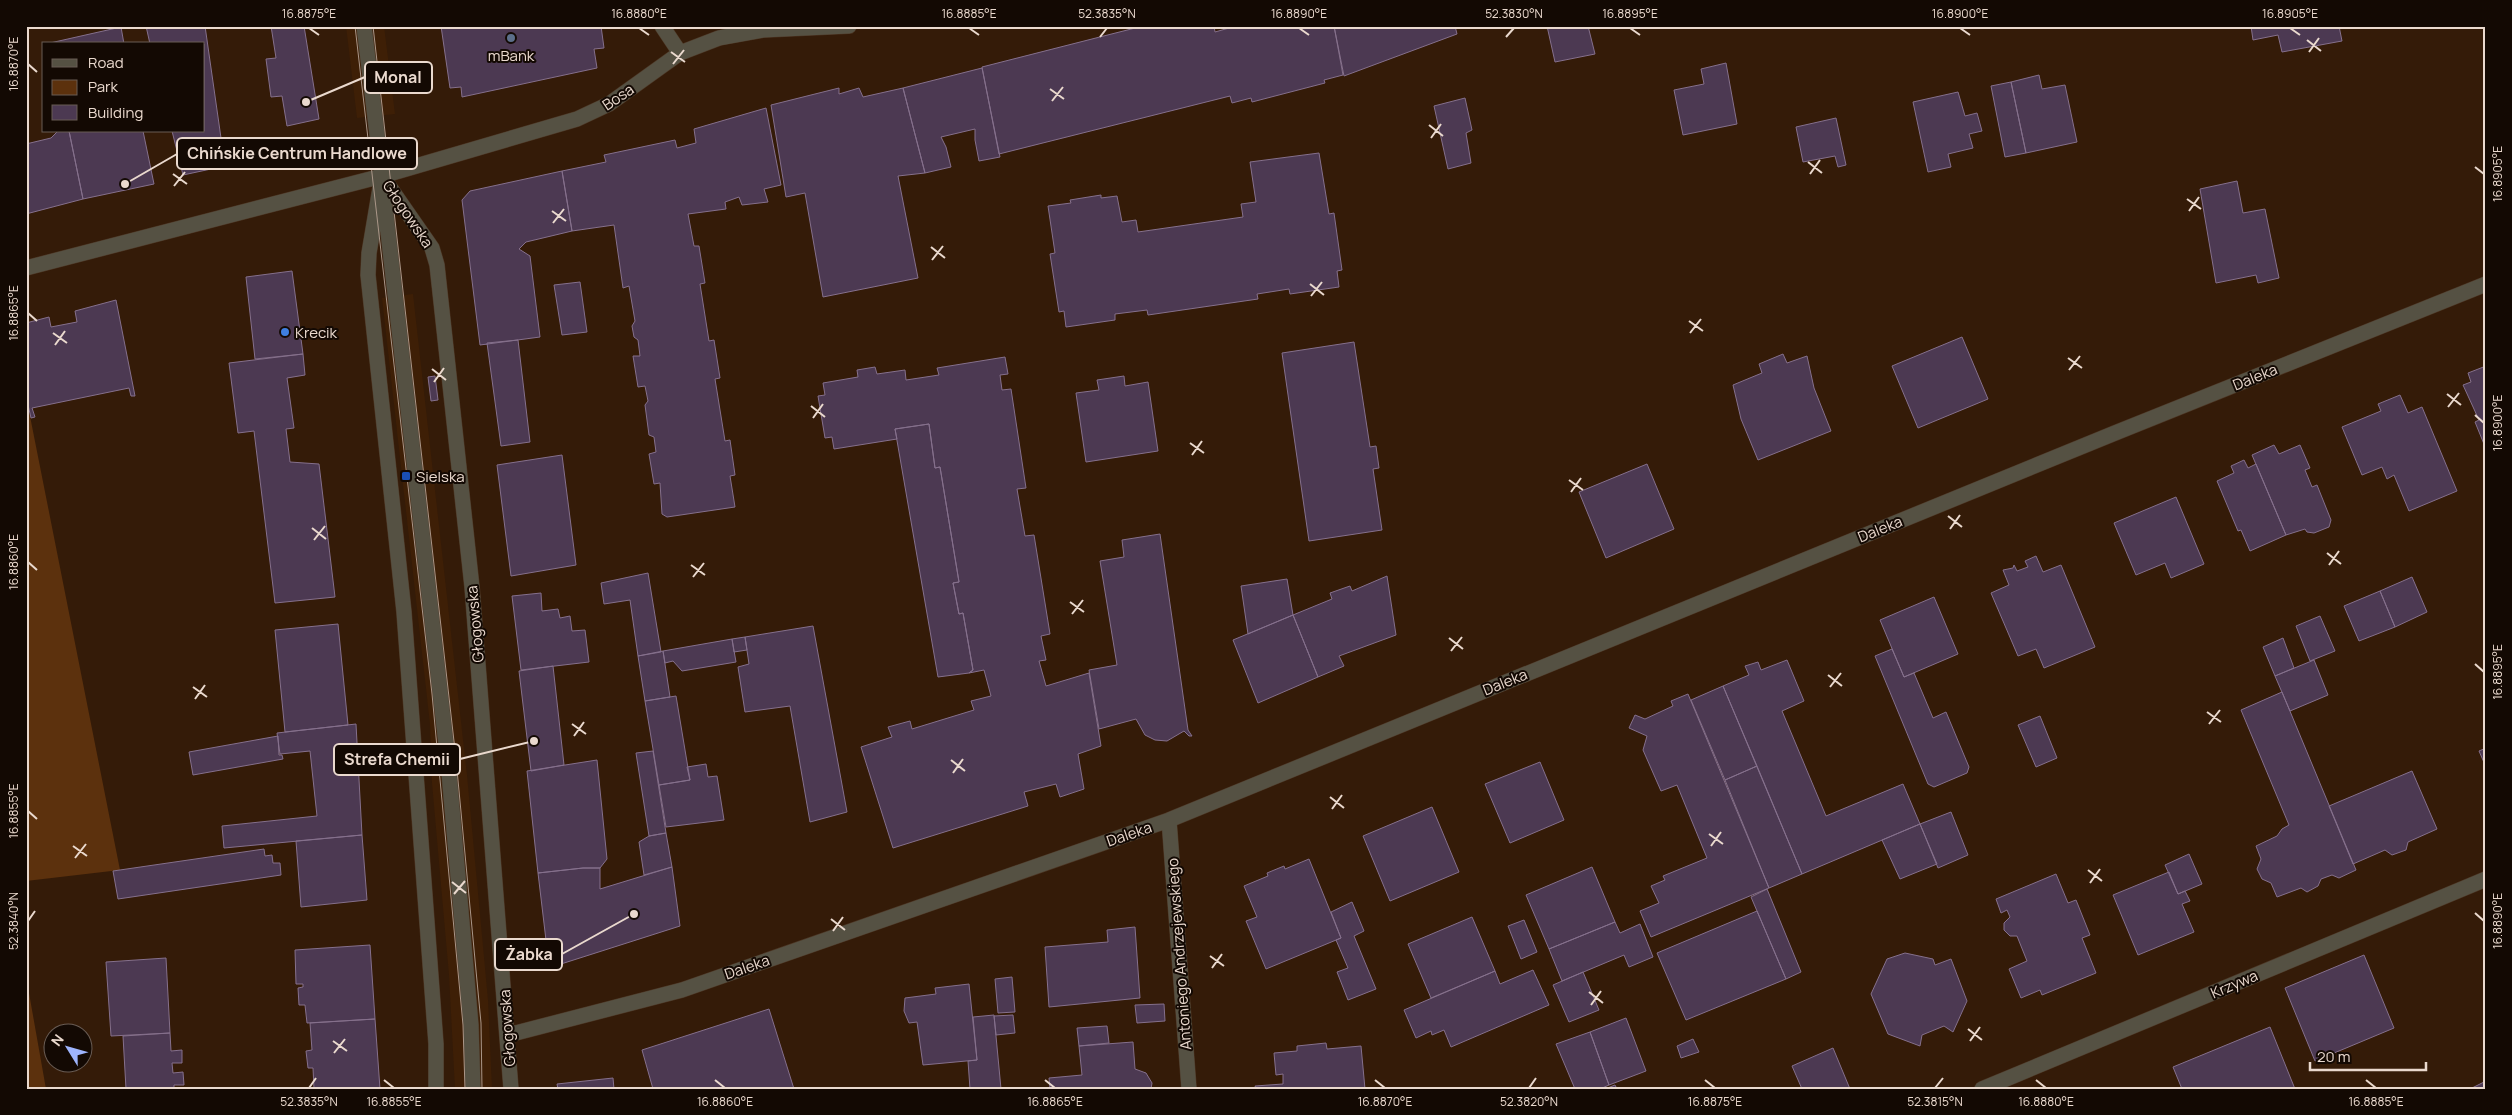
<svg xmlns="http://www.w3.org/2000/svg" width="2512" height="1115" viewBox="0 0 2512 1115" font-family="Manrope,sans-serif">
<rect width="100%" height="100%" fill="#341b08"/>
<path fill="#3e1f06" d="M346,26H384L395,114L357,118Z
M413,294L467,775L488,1000L492,1089H455L449,975L432,783L430,724L382,298Z"/>
<path fill="#5c310d" d="M26,396L120,870L26,881Z
M26,976L46,1089H26Z"/>
<path fill="#4c3952" stroke="#85708c" d="M146,26H205L225,166L183,175L172,131H204V44H150Z
M271,26H304L319,119L287,126L282,96L271,97L266,59L276,58Z
M441,26H601L604,48L594,49L597,68L462,97L461,87L450,88Z
M1143,26H1214L1215,32L1236,26H1334L1343,75L1324,80L1325,83L1252,102L1251,98L1232,103L1230,96L999,154L982,67Z
M1334,26H1455L1457,34L1344,76Z
M1547,26H1588L1595,54L1555,62Z
M2251,26H2339L2342,41L2282,52L2278,35L2253,40Z
M121,27L124,44H50V43Z
M1726,63L1737,124L1683,135L1674,90L1704,84L1701,69Z
M982,68L1000,157L979,161L975,140V129L941,137L946,147L951,167L925,173L903,88Z
M2039,75L2042,89L2065,85L2077,142L2026,153L2011,82Z
M2011,82L2026,153L2005,157L1991,86Z
M839,88V94L859,88L863,97L903,88L925,173L898,176L918,278L823,297L805,193L786,197L771,105Z
M1958,92L1965,116L1977,113L1982,131L1969,134L1973,148L1948,154L1951,167L1928,172L1913,102Z
M1465,98L1472,130L1466,133L1471,163L1448,169L1434,106Z
M766,108L781,185L764,189L768,202L742,205L739,197L725,202L726,209L688,214L694,246H699L705,283L700,284L709,341L714,340L720,378L715,379L725,441L730,440L735,475L730,476L735,507L667,517L662,514L660,483L654,484L649,454L656,452L654,437L649,435L645,405L648,401L645,386L638,387L633,356H640L638,340L634,337L632,326L635,321L629,286L623,288L614,225L572,231L562,171L606,162L604,155L675,140L677,148L696,143L694,129Z
M1836,118L1846,165L1838,167L1835,156L1803,162L1796,127Z
M58,131H69L83,199L26,214V144L51,138Z
M69,131H143L154,184L83,199Z
M1319,153L1329,214L1334,213L1342,270L1337,271L1339,287L1290,294L1289,289L1257,294L1258,299L1148,315L1147,310L1115,314V320L1066,327L1064,311L1059,312L1050,254L1055,253L1048,206L1071,203L1070,200L1101,195V198L1117,196L1122,222L1136,220L1138,232L1243,217L1241,204L1256,202L1250,162Z
M562,171L572,231L526,242L519,249L530,256L540,337L480,345L462,200L470,191Z
M2237,181L2243,213L2265,209L2279,278L2258,283L2256,275L2216,283L2200,189Z
M292,271L303,354L255,359L246,277Z
M580,282L587,332L562,335L554,285Z
M116,300L135,396H131L129,388L32,408L35,417L31,418L26,396V323L49,317L51,327L77,322L75,311Z
M1962,337L1988,399L1918,428L1892,366Z
M518,340L530,442L501,446L487,343Z
M1354,342L1370,447L1376,446L1379,468L1373,469L1382,530L1309,541L1282,353Z
M303,354L305,375L287,378L294,428L286,429L290,462L319,464L335,597L275,603L254,431L238,433L229,363Z
M1783,354L1787,363L1807,356L1814,388L1831,431L1758,460L1741,419L1733,385L1762,373L1759,364Z
M1005,357L1008,374L1000,375L1002,390L1011,389L1026,488L1017,489L1025,536L1034,535L1050,634L1041,636L1046,660L1039,661L1046,686L1089,673L1101,746L1078,754L1084,789L1060,797L1056,784L1024,792L1028,806L893,848L861,747L892,737L888,727L910,721L912,729L974,710L971,701L991,696L984,670L969,673L973,670L963,613L959,614L953,583L959,582L940,467L935,468L929,424L895,429L897,439L834,449L832,437L825,438L818,396L825,395L823,383L858,377L857,370L875,367L877,374L905,370L906,380L939,375L937,368Z
M2486,366V449L2475,422L2479,420L2463,385L2471,382L2468,373Z
M435,376L438,400L431,401L428,377Z
M1124,376L1125,386L1148,382L1158,451L1086,462L1076,393L1099,390L1097,380Z
M2400,395L2408,413L2422,407L2457,491L2409,511L2394,475L2387,479L2382,467L2362,475L2342,427L2381,411L2378,404Z
M929,424L935,468L940,467L959,582L953,583L959,614L963,613L973,670L969,673L938,677L895,429Z
M2274,445L2279,454L2300,445L2310,468L2305,470L2312,487L2317,485L2331,520L2329,527L2314,533L2307,532L2305,529L2286,535L2252,455Z
M562,455L576,565L511,576L497,465Z
M2244,460L2248,468L2256,464L2286,535L2250,551L2241,530L2238,531L2217,481L2234,473L2231,466Z
M1647,464L1674,529L1606,558L1579,492Z
M2176,497L2204,564L2171,578L2165,563L2136,575L2114,523Z
M1160,534L1188,730L1192,736H1189L1184,731L1167,741L1155,740L1145,735L1136,719L1099,729L1089,670L1117,665L1100,561L1124,557L1122,540Z
M2036,556L2043,572L2061,565L2095,647L2044,668L2036,649L2018,656L1991,593L2009,585L2003,570L2013,568L2014,565L2017,571L2028,567L2025,561Z
M648,573L661,652L638,656L630,600L604,604L601,583Z
M1387,576L1396,635L1339,656L1344,666L1318,677L1293,615L1332,599L1330,593L1350,586L1352,591Z
M2412,577L2427,612L2395,627L2380,591Z
M1287,579L1293,615L1248,634L1241,586Z
M2380,591L2395,627L2359,641L2344,606Z
M541,593L542,611L558,609L560,618L570,616L572,631L585,630L589,662L521,670L512,596Z
M1934,597L1958,654L1904,677L1880,620Z
M1293,615L1318,677L1258,703L1233,640Z
M2320,616L2335,651L2310,661L2296,626Z
M338,624L348,725L285,732L275,630Z
M813,626L847,812L810,822L790,706L745,712L738,667L749,664L745,637Z
M745,637L747,650L734,652L732,639Z
M2283,638L2294,668L2275,676L2263,647Z
M732,639L736,662L682,671L673,661L665,663L663,651Z
M1892,649L1904,677L1914,673L1933,718L1946,712L1969,767L1967,773L1934,787L1928,784L1875,656Z
M663,651L670,697L645,701L638,656Z
M1787,660L1804,701L1782,711L1826,816L1903,784L1920,824L1802,874L1723,686L1749,675L1745,666L1758,662L1761,670Z
M2314,660L2328,695L2290,711L2275,676Z
M553,666L564,765L531,771L519,671Z
M1723,686L1757,766L1725,780L1691,700Z
M2282,692L2356,870L2339,878L2332,875L2321,879L2318,886L2307,892L2301,888L2277,897L2271,883L2262,879L2257,869L2261,859L2256,846L2277,836L2282,829L2289,825L2241,710Z
M1688,694L1769,888L1651,937L1640,911L1659,903L1651,886L1665,880L1663,876L1707,858L1677,785L1661,791L1643,750L1647,736L1629,728L1635,715L1645,719L1673,706L1671,701Z
M676,696L690,780L659,785L645,701Z
M2040,716L2057,758L2036,767L2018,725Z
M356,724L362,835L224,848L222,826L317,816L310,751L280,754L277,733Z
M278,736L279,755H282L283,759L193,775L189,752Z
M2486,748V767L2479,751Z
M653,751L666,833L649,836L636,753Z
M597,760L607,859L600,868H583L538,873L527,771Z
M1540,762L1564,820L1510,843L1485,784Z
M706,764L708,777L717,776L724,820L666,827L659,785L690,780L687,767Z
M1757,766L1802,874L1769,888L1725,780Z
M2412,771L2437,829L2408,842L2406,850L2392,855L2385,850L2353,864L2329,806Z
M1432,807L1459,872L1390,901L1363,836Z
M1951,812L1968,855L1938,868L1920,824Z
M1920,824L1937,864L1900,879L1882,840Z
M666,833L672,867L644,875L639,842L649,836Z
M362,835L367,900L301,907L296,841Z
M264,849L265,856L272,855L273,863H280L281,875L118,899L113,871Z
M2189,854L2202,884L2178,894L2165,865Z
M1309,859L1341,938L1266,969L1246,921L1257,917L1244,886L1268,876L1267,873L1284,866L1285,869Z
M672,867L680,926L561,964L548,957L538,873L583,868H600V889Z
M1592,867L1615,922L1549,949L1526,895Z
M2169,872L2178,894L2185,891L2190,901L2182,904L2194,932L2138,955L2113,895Z
M2056,874L2068,903L2076,900L2090,935L2082,938L2096,973L2042,995L2040,990L2021,998L2009,969L2027,961L2017,936H2010L2004,930V923L2010,917L2007,910L2001,913L1996,899Z
M1767,889L1801,972L1786,979L1751,897Z
M1352,902L1364,931L1354,936L1376,989L1348,1000L1337,972L1348,968L1336,940L1341,938L1331,912Z
M1757,911L1786,979L1686,1020L1657,953Z
M1472,917L1495,971L1431,998L1408,944Z
M1524,920L1537,952L1521,959L1508,926Z
M1615,922L1620,933L1640,924L1653,957L1629,967L1624,955L1562,981L1549,949Z
M1135,927L1140,998L1049,1007L1045,947L1108,942L1107,930Z
M370,945L375,1019L307,1023L305,1005H299L298,988L303,987V984H296L295,950Z
M1905,953L1933,959L1935,965L1951,959L1967,1001L1953,1032L1944,1026L1922,1035L1920,1046L1888,1034L1871,994L1887,959Z
M2364,955L2394,1028L2315,1061L2285,988Z
M166,958L170,1033L111,1036L106,962Z
M1533,970L1549,1005L1451,1047L1444,1030L1432,1035L1431,1031L1416,1038L1404,1010L1495,971L1500,984Z
M1583,972L1599,1010L1569,1022L1553,985Z
M1012,977L1015,1012L998,1013L995,979Z
M969,984L977,1060L923,1065L917,1022L909,1023L904,1011L905,998L936,994L935,988Z
M1164,1004L1165,1021L1137,1023L1135,1005Z
M769,1009L794,1089H653L642,1050Z
M994,1015L1001,1089H970L968,1061L977,1060L973,1017Z
M1013,1015L1015,1033L996,1035L994,1016Z
M1626,1018L1646,1071L1609,1085L1590,1032Z
M375,1019L380,1089H314L313,1068H308L306,1051L312,1050L310,1023Z
M1107,1026L1109,1043L1079,1046L1077,1028Z
M2270,1027L2295,1089H2182L2173,1067Z
M1590,1032L1609,1085L1600,1089H1575L1556,1044Z
M170,1033L171,1051L182,1050V1063H172L173,1073L183,1072L184,1085H174V1089H126L123,1036Z
M1693,1039L1699,1052L1681,1058L1677,1046Z
M1133,1042L1135,1069L1146,1073L1152,1083L1151,1089H1050L1049,1078L1082,1075L1079,1046Z
M1326,1043L1327,1049L1361,1046L1365,1089H1256L1255,1086L1283,1084V1074L1276,1075L1274,1053L1297,1051V1046Z
M1833,1048L1850,1089H1802L1792,1066Z
M613,1078L614,1089H558L557,1084Z
M2486,1081V1089H2470Z
M1615,1085L1617,1089H1605Z"/>
<g fill="none" stroke-linecap="round" stroke-linejoin="round">
<defs>
<path id="minor" d="M364,26L382,176L369,253L368,275L404,612L436,1044V1089
M662,26L680,53
M382,176L432,248L437,265L472,587L511,1089
M384,197L448,762L471,1025L473,1089
M26,268L382,176L577,119L609,104L680,53L719,38L763,30L849,26
M1169,820L1189,1089
M508,1035L682,990L1169,820L2115,433L2486,284
M1982,1089L2486,879"/>
</defs>
<use href="#minor" stroke="#4d3624" stroke-width="16"/>
<use href="#minor" stroke="#555143" stroke-width="15"/>
<path stroke="#ab9789" stroke-width="1" d="M355,26L432,694L463,1025L465,1089
M373,26L456,759L481,1023L482,1089"/>
</g>
<path fill="none" stroke="#ead9ce" stroke-width="2" d="M309,28L319,35M639,28L649,35M969,28L979,35M1299,28L1309,35M1630,28L1640,35M1960,28L1970,35M2290,28L2300,35M1100,37L1107,28M1506,37L1514,28M2307,40L2321,51M671,52L685,62M2309,52L2319,38M28,64L37,72M673,64L684,50M1050,89L1064,99M1052,101L1063,87M1429,125L1443,136M1431,138L1441,124M1808,162L1822,173M2475,167L2484,174M173,174L187,184M1810,174L1820,160M174,186L185,172M2187,199L2201,209M552,211L566,221M2189,211L2199,197M553,223L564,209M931,247L945,258M932,260L943,246M1310,284L1324,295M1311,296L1322,282M28,313L37,321M1689,321L1703,331M53,333L67,343M1690,333L1701,319M55,345L65,331M2068,358L2082,368M432,369L446,380M2069,370L2080,356M434,382L444,368M2447,394L2461,405M811,406L825,417M2448,407L2459,393M2475,415L2484,423M813,418L823,404M1190,443L1204,453M1192,455L1202,441M1569,480L1583,490M1571,492L1581,478M1948,516L1962,527M312,528L326,539M1950,529L1960,515M314,540L325,526M2327,553L2341,564M28,562L37,570M691,565L705,575M2329,565L2339,551M693,577L704,563M1070,602L1084,612M1072,614L1083,600M1449,638L1463,649M1451,651L1462,637M2475,664L2484,672M1828,675L1842,686M193,687L207,697M1830,687L1841,673M195,699L205,685M2207,712L2221,722M572,724L586,734M2209,724L2220,710M574,736L584,722M951,760L965,771M953,773L963,759M1330,797L1344,808M1332,809L1342,795M28,811L37,819M1709,834L1723,844M73,846L87,856M1711,846L1721,832M75,858L86,844M2088,870L2102,881M452,882L466,893M2090,883L2100,869M454,894L465,881M2475,913L2484,921M831,919L845,930M28,921L35,911M833,931L843,917M1210,956L1224,966M1212,968L1222,954M1589,992L1603,1003M1591,1005L1601,991M1968,1029L1982,1040M333,1041L347,1051M1970,1041L1980,1027M334,1053L345,1039M384,1080L394,1088M715,1080L725,1088M1045,1080L1055,1088M1375,1080L1385,1088M1705,1080L1715,1088M2036,1080L2046,1088M2366,1080L2376,1088M309,1088L316,1078M1529,1088L1536,1078M1935,1088L1943,1078"/>
<circle fill="#5c6f8a" stroke="#130903" stroke-width="2" cx="511" cy="38" r="5"/>
<circle fill="#3f7fe0" stroke="#130903" stroke-width="2" cx="285" cy="332" r="5"/>
<rect fill="#1a4fb4" stroke="#130903" stroke-width="2" x="401" y="471" width="10" height="10" rx="2.5"/>
<g text-anchor="middle" dominant-baseline="central" stroke-width="4" stroke-linejoin="round" paint-order="stroke">
<g font-size="15" fill="#ead9ce" stroke="#130903" text-anchor="start">
<text x="511" y="55" text-anchor="middle">mBank</text>
<text x="295" y="332">Krecik</text>
<text x="416" y="476">Sielska</text>
</g>
<g font-size="15" fill="#ead9ce" stroke="#130903">
<text transform="translate(618 97) rotate(-34)">Bosa</text>
<text transform="translate(408 214) rotate(56)">Głogowska</text>
<text transform="translate(2255 377) rotate(-22)">Daleka</text>
<text transform="translate(1880 529) rotate(-22)">Daleka</text>
<text transform="translate(475 624) rotate(-95)">Głogowska</text>
<text transform="translate(1505 682) rotate(-22)">Daleka</text>
<text transform="translate(1129 834) rotate(-19)">Daleka</text>
<text transform="translate(1179 954) rotate(-94)">Antoniego Andrzejewskiego</text>
<text transform="translate(747 967) rotate(-19)">Daleka</text>
<text transform="translate(2234 984) rotate(-23)">Krzywa</text>
<text transform="translate(507 1028) rotate(-94)">Głogowska</text>
</g>
</g>
<path fill="none" stroke="#ead9ce" stroke-width="2" d="M306 102L365 77M125 184L177 154M534 741L460 759M634 914L562 954"/>
<g fill="#ead9ce" stroke="#130903" stroke-width="2">
<circle cx="306" cy="102" r="5"/>
<circle cx="125" cy="184" r="5"/>
<circle cx="534" cy="741" r="5"/>
<circle cx="634" cy="914" r="5"/>
</g>
<g fill="#130903" stroke="#ead9ce" stroke-width="2">
<rect x="365" y="62" width="67" height="31" rx="5"/>
<rect x="177" y="138" width="240" height="31" rx="5"/>
<rect x="334" y="744" width="126" height="31" rx="5"/>
<rect x="495" y="939" width="67" height="31" rx="5"/>
</g>
<g font-size="16" text-anchor="middle" font-weight="bold" fill="#ead9ce">
<text x="398" y="83">Monal</text>
<text x="297" y="159">Chińskie Centrum Handlowe</text>
<text x="397" y="765">Strefa Chemii</text>
<text x="529" y="960">Żabka</text>
</g>
<rect width="2512" height="1115" fill="none" stroke="#130903" stroke-width="55"/>
<rect x="42" y="42" width="162" height="90" fill="#130903" stroke="#695c54"/>
<rect x="52" y="59" width="25" height="8" fill="#555143" stroke="#695c54"/>
<text x="88" y="68" font-size="15" fill="#ead9ce">Road</text>
<rect x="52" y="80" width="25" height="15" fill="#5c310d" stroke="#695c54"/>
<text x="88" y="92" font-size="15" fill="#ead9ce">Park</text>
<rect x="52" y="105" width="25" height="15" fill="#4c3952" stroke="#695c54"/>
<text x="88" y="118" font-size="15" fill="#ead9ce">Building</text>
<g transform="translate(68 1048) rotate(307)"><circle r="24" fill="#130903" stroke="#695c54"/>
<path d="M0-4L9 19L0 12L-9 19Z" fill="#9eb4fd"/>
<text y="-8" font-size="14" font-weight="bold" text-anchor="middle" fill="#ead9ce">N</text>
</g>
<path d="M2310 1062v8h116v-8" fill="none" stroke="#ead9ce" stroke-width="2.5"/>
<text x="2317" y="1062" font-size="15" fill="#ead9ce" stroke="#130903" stroke-width="4" paint-order="stroke">20 m</text>
<rect x="28" y="28" width="2456" height="1060" fill="none" stroke="#ead9ce" stroke-width="2"/>
<g font-size="12" text-anchor="middle" fill="#ead9ce">
<text x="309" y="18">16.8875°E</text>
<text x="639" y="18">16.8880°E</text>
<text x="969" y="18">16.8885°E</text>
<text x="1107" y="18">52.3835°N</text>
<text x="1299" y="18">16.8890°E</text>
<text x="1514" y="18">52.3830°N</text>
<text x="1630" y="18">16.8895°E</text>
<text x="1960" y="18">16.8900°E</text>
<text x="2290" y="18">16.8905°E</text>
<text transform="translate(14 64) rotate(-90)" y="4">16.8870°E</text>
<text transform="translate(2498 174) rotate(-90)" y="4">16.8905°E</text>
<text transform="translate(14 313) rotate(-90)" y="4">16.8865°E</text>
<text transform="translate(2498 423) rotate(-90)" y="4">16.8900°E</text>
<text transform="translate(14 562) rotate(-90)" y="4">16.8860°E</text>
<text transform="translate(2498 672) rotate(-90)" y="4">16.8895°E</text>
<text transform="translate(14 811) rotate(-90)" y="4">16.8855°E</text>
<text transform="translate(2498 921) rotate(-90)" y="4">16.8890°E</text>
<text transform="translate(14 921) rotate(-90)" y="4">52.3840°N</text>
<text x="309" y="1106">52.3835°N</text>
<text x="394" y="1106">16.8855°E</text>
<text x="725" y="1106">16.8860°E</text>
<text x="1055" y="1106">16.8865°E</text>
<text x="1385" y="1106">16.8870°E</text>
<text x="1529" y="1106">52.3820°N</text>
<text x="1715" y="1106">16.8875°E</text>
<text x="1935" y="1106">52.3815°N</text>
<text x="2046" y="1106">16.8880°E</text>
<text x="2376" y="1106">16.8885°E</text>
</g>
</svg>
